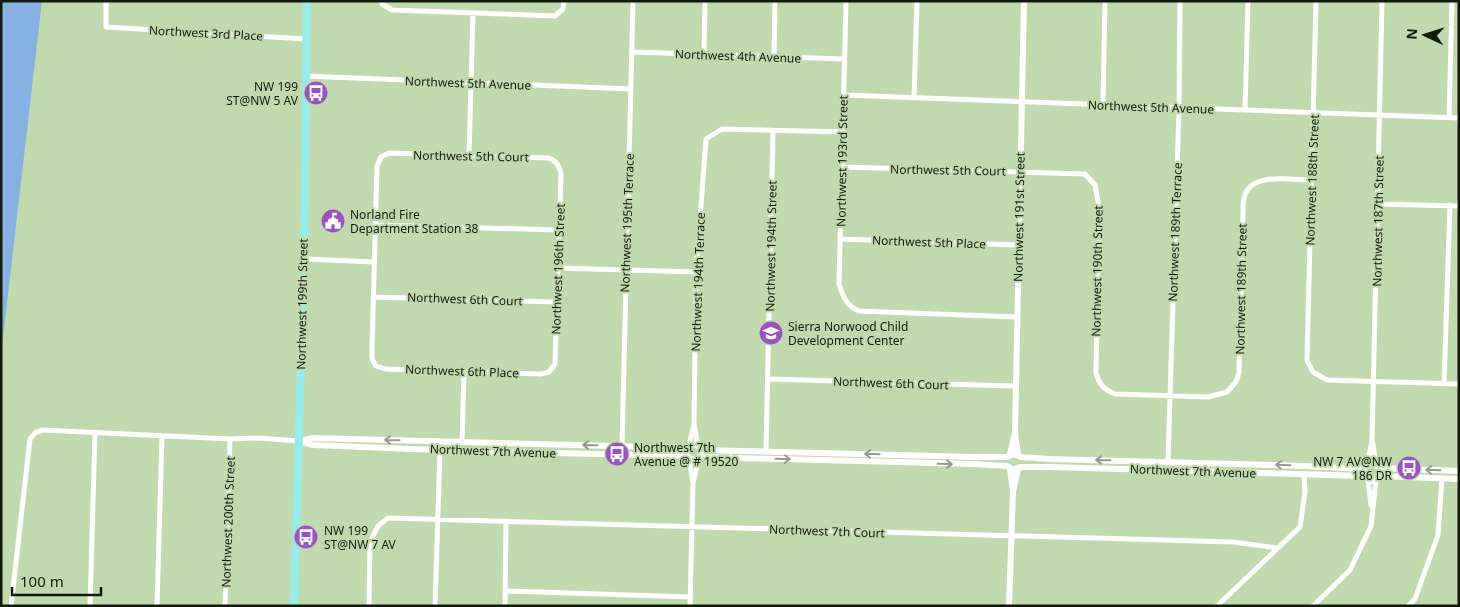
<svg xmlns="http://www.w3.org/2000/svg" width="1460" height="607" viewBox="0 0 1460 607" font-family="'Noto Sans',sans-serif">
<rect width="100%" height="100%" fill="#c0d9ad"/>
<path fill="#85b1e3" d="M1,1H42L1,355Z"/>
<g fill="none" stroke-linecap="round" stroke-linejoin="round">
<path stroke="#fff" stroke-width="5" d="M106,1V27L306,39
M382,1V4L392,10L555,16L563,9L564,1
M846,1L839,284C843,296 846,306 859,311L1016,317
M1316,1L1307,360L1313,372L1327,380L1459,384
M633,52L844,59
M704,55L705,1
M774,57L775,1
M305,76L631,89
M844,95L1459,118
M914,98L917,1
M1103,104L1105,1
M1245,110L1248,1
M1449,118L1452,1
M389,153L549,158C557,161 559,166 561,174L555,364L549,372L541,374L385,369L376,366L372,359V348L377,166L381,157Z
M469,155L473,13
M842,167L1085,174L1095,185L1099,207L1096,373C1099,384 1103,389 1115,394L1208,397L1227,392L1236,382L1239,373L1243,211C1243,206 1243,200 1245,195C1252,172 1292,180 1311,180
M1378,204L1459,206
M375,225L559,230
M840,239L1018,245
M304,259L374,262
M558,268L696,272
M373,297L557,302
M768,379L1014,386
M1444,384L1450,205
M462,442L464,372
M1373,444L1376,465
M689,445L694,425
M622,446L633,1
M698,446L694,424L696,272L706,139L722,129L843,132
M766,451L773,130
M689,459L693,482
M1168,462L1179,109L1180,1
M1367,466L1372,441L1382,1
M1368,479L1371,505
M505,591L691,597
M11,606L30,439L35,433L42,430L230,439L258,438L299,441
M90,606L95,432
M157,606L162,436
M225,606L230,439
M369,606L370,542L378,526L388,518L1233,542L1277,548
M435,606L440,450
M505,606L506,521
M690,606L693,483L699,458
M1217,606L1300,527L1305,492L1304,474
M1313,606L1350,570L1371,526L1376,480
M1408,606L1415,599L1438,535L1442,478"/>
<path stroke="#fff" stroke-width="6" d="M1015,434L1018,455
M299,441L313,445L463,451L687,456L693,460L699,457L973,464L1007,466L1013,470L1020,467H1049L1365,476
M301,441L313,438L686,448L693,444L700,447L701,453
M701,450L974,457H1007L1014,454L1021,457L1049,459L1304,466L1365,469
M1010,454L1015,433L1024,1
M1010,469L1013,490
M1365,469L1368,465L1373,464L1379,468L1459,471
M1365,476L1368,480L1373,481L1379,476
M1379,476L1459,479
M1009,606L1013,492L1018,469"/>
<path stroke="#92eeeb" stroke-width="8" d="M294,606L304,259L307,1"/>
</g>
<defs><path id="oneway-shaft" d="M-6 0H5M1.5-3L5.5 0L1.5 3" fill="none" stroke-width="1.6" stroke-linecap="round" stroke-linejoin="round" transform="scale(1.25)"/></defs>
<g stroke="#959991">
<use href="#oneway-shaft" transform="translate(392 440) rotate(-179)"/>
<use href="#oneway-shaft" transform="translate(590 445) rotate(-179)"/>
<use href="#oneway-shaft" transform="translate(872 454) rotate(-178)"/>
<use href="#oneway-shaft" transform="translate(783 459) rotate(2)"/>
<use href="#oneway-shaft" transform="translate(1103 460) rotate(-179)"/>
<use href="#oneway-shaft" transform="translate(945 464) rotate(1)"/>
<use href="#oneway-shaft" transform="translate(1283 465) rotate(-178)"/>
<use href="#oneway-shaft" transform="translate(1433 470) rotate(-178)"/>
</g>
<defs>
<symbol id="bus-disc" viewBox="-11 -11 22 22"><circle r="9.5" fill="#9c52c5" stroke="#c0d9ad"/><path d="M-5-6H5V4H4V6H2V4H-2V6H-4V4H-5ZM-3.5-4V0h7V-4ZM-3.5 1.2v1.5H-2V1.2ZM2 1.2v1.5H3.5V1.2Z" fill="#fff"/></symbol>
<symbol id="civic-disc" viewBox="-11 -11 22 22"><circle r="9.5" fill="#9c52c5" stroke="#c0d9ad"/><path d="M-.6-6.5H3V-4.5H.6V-3L4-1V1h2V6H-6V1h2V-1L-.6-3ZM-1.2 2.5V6h2.4V2.5Z" fill="#fff"/></symbol>
<symbol id="school-disc" viewBox="-11 -11 22 22"><circle r="9.5" fill="#9c52c5" stroke="#c0d9ad"/><path d="M0-5L7-2L0 1L-7-2ZM-4 1L0 2.5L4 1V4Q0 6-4 4Z" fill="#fff"/></symbol>
</defs>
<g fill-rule="evenodd">
<use href="#bus-disc" x="302" y="79" width="28" height="28"/>
<use href="#civic-disc" x="319" y="207" width="28" height="28"/>
<use href="#school-disc" x="757" y="319" width="28" height="28"/>
<use href="#bus-disc" x="603" y="440" width="28" height="28"/>
<use href="#bus-disc" x="1395" y="454" width="28" height="28"/>
<use href="#bus-disc" x="292" y="523" width="28" height="28"/>
</g>
<g text-anchor="middle" dominant-baseline="central" stroke-width="4" stroke-linejoin="round" paint-order="stroke">
<g font-size="12" fill="#131c0b" stroke="#c0d9ad">
<text transform="translate(206 33) rotate(3)">Northwest 3rd Place</text>
<text transform="translate(738 56) rotate(2)">Northwest 4th Avenue</text>
<text transform="translate(468 83) rotate(2)">Northwest 5th Avenue</text>
<text transform="translate(1151 107) rotate(2)">Northwest 5th Avenue</text>
<text transform="translate(471 156) rotate(1)">Northwest 5th Court</text>
<text transform="translate(842 161) rotate(-89)">Northwest 193rd Street</text>
<text transform="translate(948 170) rotate(1)">Northwest 5th Court</text>
<text transform="translate(1312 180) rotate(-88)">Northwest 188th Street</text>
<text transform="translate(1019 217) rotate(-89)">Northwest 191st Street</text>
<text transform="translate(1378 221) rotate(-89)">Northwest 187th Street</text>
<text transform="translate(627 223) rotate(-88)">Northwest 195th Terrace</text>
<text transform="translate(1175 232) rotate(-88)">Northwest 189th Terrace</text>
<text transform="translate(929 242) rotate(2)">Northwest 5th Place</text>
<text transform="translate(771 246) rotate(-89)">Northwest 194th Street</text>
<text transform="translate(558 269) rotate(-88)">Northwest 196th Street</text>
<text transform="translate(1097 271) rotate(-89)">Northwest 190th Street</text>
<text transform="translate(698 282) rotate(-88)">Northwest 194th Terrace</text>
<text transform="translate(1241 289) rotate(-89)">Northwest 189th Street</text>
<text transform="translate(465 299) rotate(2)">Northwest 6th Court</text>
<text transform="translate(302 304) rotate(-89)">Northwest 199th Street</text>
<text transform="translate(462 371) rotate(2)">Northwest 6th Place</text>
<text transform="translate(891 383) rotate(2)">Northwest 6th Court</text>
<text transform="translate(493 451) rotate(2)">Northwest 7th Avenue</text>
<text transform="translate(1193 471) rotate(2)">Northwest 7th Avenue</text>
<text transform="translate(228 522) rotate(-88)">Northwest 200th Street</text>
<text transform="translate(827 531) rotate(2)">Northwest 7th Court</text>
</g>
<g font-size="12" fill="#131c0b" stroke="#c0d9ad" text-anchor="start">
<text x="298" y="86" text-anchor="end">NW 199<tspan x="298" dy="14">ST@NW 5 AV</tspan></text>
<text x="350" y="214">Norland Fire<tspan x="350" dy="14">Department Station 38</tspan></text>
<text x="788" y="326">Sierra Norwood Child<tspan x="788" dy="14">Development Center</tspan></text>
<text x="634" y="447">Northwest 7th<tspan x="634" dy="14">Avenue @ # 19520</tspan></text>
<text x="1392" y="461" text-anchor="end">NW 7 AV@NW<tspan x="1392" dy="14">186 DR</tspan></text>
<text x="324" y="530">NW 199<tspan x="324" dy="14">ST@NW 7 AV</tspan></text>
</g>
</g>
<rect width="1460" height="607" fill="none" stroke="#131c0b" stroke-width="5"/>
<g transform="translate(1425 35) rotate(274)" stroke="#c0d9ad" stroke-width="4" paint-order="stroke">
<path d="M0-4L9 19L0 12L-9 19Z" fill="#131c0b"/>
<text y="-8" font-size="14" font-weight="bold" text-anchor="middle" fill="#131c0b">N</text>
</g>
<path d="M12 587v8h89v-8" fill="none" stroke="#131c0b" stroke-width="2.5"/>
<text x="20" y="587" font-size="15" fill="#131c0b" stroke="#c0d9ad" stroke-width="4" paint-order="stroke">100 m</text>
</svg>
